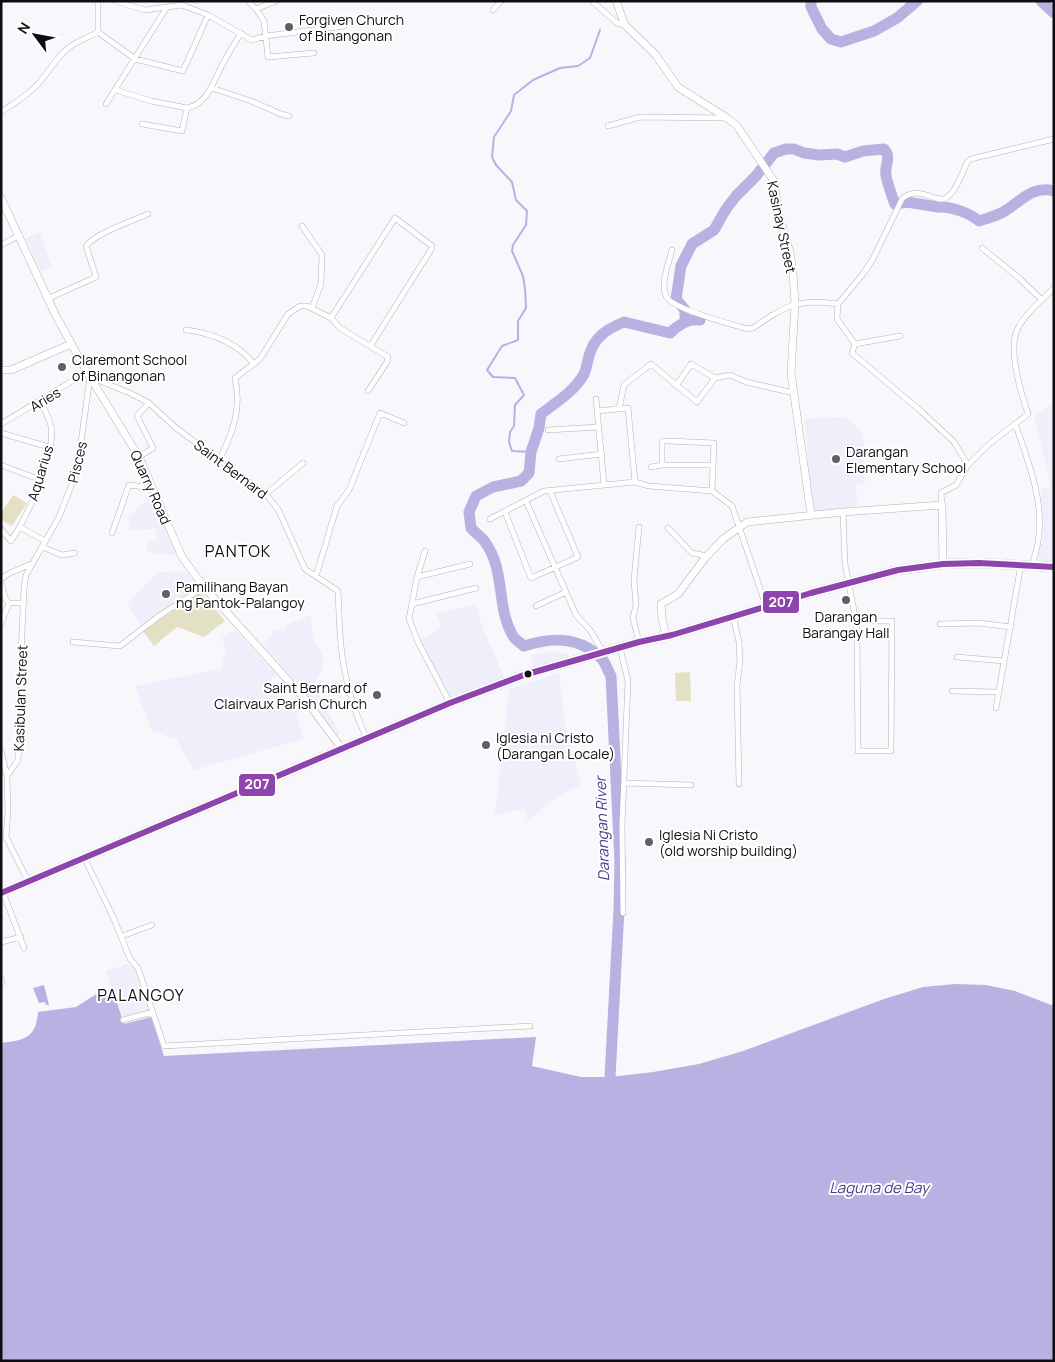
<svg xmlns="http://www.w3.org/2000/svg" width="1055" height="1362" viewBox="0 0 1055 1362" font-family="Manrope,sans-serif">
<rect width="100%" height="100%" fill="#f7f7fc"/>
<path fill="#efeefb" d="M39,232L52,266L41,271L26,238Z
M1054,403V562L1037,561L1043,540L1044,523L1041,490L1051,486L1034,415Z
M845,417L863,432L865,483L856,484L857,506L812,512L805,419Z
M151,495L166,529L176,555L147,552L148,541H157L156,529L130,530L129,517Z
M158,572L187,573L198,586L140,625L127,604Z
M476,605L483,629L504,677L451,698L419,641L442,626L436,613Z
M311,615L312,630L316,644L322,654L323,663L322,670L316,680L315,689L340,733L337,734L294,679L263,645L274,630L285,631L286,625Z
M234,629L277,675L269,682L284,701L293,699L303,739L194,770L176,739L152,731L135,686L221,669L226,650L222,638Z
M554,651L568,654L569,659L534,669L531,655Z
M559,673L565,726L581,784L547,803L540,811L527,820L525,808L495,816L509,689Z
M126,964L133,966L135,970L151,1017L123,1024L106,971Z"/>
<path fill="#e4e0c3" d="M13,495L27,503L12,526L1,520V513Z
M201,592L225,621L204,637L177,627L154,646L143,631Z
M690,672L691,701H676L675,673Z"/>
<path fill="#b8b2e3" d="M955,984L986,985L1015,991L1054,1006V1361H1V1043C25,1040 36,1038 38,1012L76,1007L104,989L113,991L124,1024L151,1017L164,1056L536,1037L532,1066L581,1077H610L653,1072L699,1064L743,1051L884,999L923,987Z
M44,985L49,1005H46L45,1002L39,1003L33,988Z"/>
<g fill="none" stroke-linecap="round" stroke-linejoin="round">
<path stroke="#b8b2e3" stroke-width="2" d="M531,452L512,451L509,442L510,432L514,426L515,405L524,395L515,378L493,377L487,370L502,346L518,340V321L526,308L525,289L523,276L512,251L513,245L526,225L527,211L516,200L512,182L496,165L492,157L494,137L511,111L514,95L533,80L560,68L578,66L590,58L600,30"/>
<path stroke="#b8b2e3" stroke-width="11" d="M811,1V7L822,29L831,39L841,42L874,31L897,18L917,1
M1041,1L1054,13
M685,317V310L676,299L681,266L692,244L714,230L726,209L736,196L756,176L774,153L786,149H794L804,153L819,155L837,154L845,157L863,151L884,149C892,157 884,166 886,176C887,181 893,200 895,204L907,202L938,207C950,206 970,213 979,221C988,218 997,216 1005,211C1021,201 1033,185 1054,191
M610,1077L619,909L620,862L611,676C608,671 606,664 602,659C580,636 552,637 524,646C521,643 515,640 513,636C496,608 506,571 485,542C482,537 475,533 471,528L469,512L476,496L493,487L521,481L529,473L531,452L539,428L541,414C556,402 574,392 584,374C587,368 587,362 589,356C594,337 607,329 624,322L670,333C678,325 688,318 700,320"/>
<defs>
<path id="minor" d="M115,1L145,10L182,5L208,15L252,40L266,36L344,26
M248,1L256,9L264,21L268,57L314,53
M592,1L617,23L625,25
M256,9L276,1
M493,10L501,1
M98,32L135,59L183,71L208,15
M212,88L251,101L281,114L289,116
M116,90L151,101L187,108C207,104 213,83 221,67C227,56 234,44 241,33
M106,104L167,7
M1,112C14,104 26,96 36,86C47,75 55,59 67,49C76,41 88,38 98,32V1
M142,124L182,131L187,108
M608,126L640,117L726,118
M302,226L322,255L321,284L312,308
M1,245L20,235
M982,248L1019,278L1042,300
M672,250C669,263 660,283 666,296C671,309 734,325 748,329L753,328C785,306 798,298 838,304
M47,299L96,277L86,246C96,233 132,221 148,214
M331,318L395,218L432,246V248L371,345
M186,330C212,333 237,343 254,364
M855,344L837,319L838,304L863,274L873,259L902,199C919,184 936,204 946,198C957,191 962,172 968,161L971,159L1054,139
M855,344L852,353L922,412L954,442L968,465
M855,344L900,336
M676,386L691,364L715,378L730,375L746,382L794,393
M596,399L604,485
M619,409L624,385L651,364L697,402L715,378
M597,411L628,408L635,482
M1015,423C1028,461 1045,502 1038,542C1037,550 1034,558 1032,565
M1,424L87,372
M548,430L598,427
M1,433L49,447
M139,457L153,448L137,416L149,403
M220,459C233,431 242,409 235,378L260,359L288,314L300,306H307L331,318L340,328L388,357L387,362L368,391
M559,459L602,454
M1,465L41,480
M712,465H662V443L663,441H669L714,443L712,491
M651,467L662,465
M266,494L303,463
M526,501L576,615L590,630L603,652
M942,505L941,493L956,485L968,465L988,445L1028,414C1021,393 1009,354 1016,333C1021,317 1042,300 1054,288
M505,512L531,578L578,557L550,491
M843,512L845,564L856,621L857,637L858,751H891L892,621H856
M490,519L544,491L635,482L649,486L712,491L732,506L766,606
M20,527L45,541
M668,528L692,553L707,556
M1,529L11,541C27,517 56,455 51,426C49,418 44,409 41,401
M112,533L129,485L153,488
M42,547L62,555L75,553
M425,551L417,577L409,619L418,642L450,703
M316,576L337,506L349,490L380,413L404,423
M417,577L470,564
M1,579L8,574L33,563
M1,583L6,600L9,603H24
M412,604L476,588
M536,606L566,592
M733,616L739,642L740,661L737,685L739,784
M1,624L9,603
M940,624L979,623L1011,627
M73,642L120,646L159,616L204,587
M639,642L633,618L636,605L634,580L639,527
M620,648L628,681L622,825L623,913
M957,657L1004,661
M952,691L998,692
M996,708L1021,564
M1,751L7,776
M624,783L691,785
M84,857L114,919L130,959L138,968L164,1046L530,1026
M28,881L6,837L8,812L7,776L18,760L22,710L21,654L24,588L26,575L59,517L77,471L90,377L130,393L149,403L176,428L266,494L279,511L305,569L338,591C339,609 339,627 341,645C344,678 353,709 367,739
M3,892L24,948
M122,936L152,925
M1,942L21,937
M1,979L2,982
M123,1020L153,1012"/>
<path id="tertiary" d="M616,1L625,25L655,54L678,87L727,118L737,126L774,181L779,215L790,252L793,273L795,304L791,373L811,515
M1,198L56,316L87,372L139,457L182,557L204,587L305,699L342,749
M1,370H11L71,344
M666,636L662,618L661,604L678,594L705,558L723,539L747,522L843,512L942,505L943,564"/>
<path id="primary" d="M1,893L450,703L524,675L562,664L639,642L672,635L811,593L898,570L943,564L979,563L1054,567"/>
</defs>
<use href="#minor" stroke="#b4b4b8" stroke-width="6"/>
<use href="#tertiary" stroke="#b4b4b8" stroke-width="8"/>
<use href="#primary" stroke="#aeaca0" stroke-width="10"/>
<use href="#minor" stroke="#fefeff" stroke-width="5"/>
<use href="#tertiary" stroke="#fefeff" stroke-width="7"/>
<use href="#primary" stroke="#ecebe3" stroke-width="9"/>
<defs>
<path id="bus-1" d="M1,893L450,703L524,675L639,642L672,635L811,593L898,570L943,564L979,563L1054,567"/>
</defs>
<use href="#bus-1" stroke="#fff" stroke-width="10"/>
<use href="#bus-1" stroke="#8e44ad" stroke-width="6"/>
</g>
<g fill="#605f63" stroke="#fff" stroke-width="2">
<circle cx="289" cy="27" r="5"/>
<circle cx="62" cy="367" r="5"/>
<circle cx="836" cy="459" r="5"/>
<circle cx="166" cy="594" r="5"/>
<circle cx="846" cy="600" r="5"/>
<circle cx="377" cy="695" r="5"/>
<circle cx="486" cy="745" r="5"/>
<circle cx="649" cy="842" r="5"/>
</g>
<circle fill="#0e0d11" stroke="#fff" stroke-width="2" cx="528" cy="674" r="4.5"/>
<g text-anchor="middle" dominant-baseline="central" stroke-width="4" stroke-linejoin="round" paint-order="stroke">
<g font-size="14" fill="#0e0d11" stroke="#fff" text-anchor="start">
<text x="299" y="19">Forgiven Church<tspan x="299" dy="16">of Binangonan</tspan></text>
<text x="72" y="359">Claremont School<tspan x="72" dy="16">of Binangonan</tspan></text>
<text x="846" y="451">Darangan<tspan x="846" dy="16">Elementary School</tspan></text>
<text x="176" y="586">Pamilihang Bayan<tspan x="176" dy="16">ng Pantok-Palangoy</tspan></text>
<text x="846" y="616" text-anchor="middle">Darangan<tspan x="846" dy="16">Barangay Hall</tspan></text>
<text x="367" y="687" text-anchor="end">Saint Bernard of<tspan x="367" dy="16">Clairvaux Parish Church</tspan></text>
<text x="496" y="737">Iglesia ni Cristo<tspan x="496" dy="16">(Darangan Locale)</tspan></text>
<text x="659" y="834">Iglesia Ni Cristo<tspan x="659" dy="16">(old worship building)</tspan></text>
</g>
<g font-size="14" fill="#0e0d11" stroke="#fff">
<text transform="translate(782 227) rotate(78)">Kasinay Street</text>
<text transform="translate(45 399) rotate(-31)">Aries</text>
<text transform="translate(77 462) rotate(-77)">Pisces</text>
<text transform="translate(231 469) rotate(37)">Saint Bernard</text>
<text transform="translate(40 473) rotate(-73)">Aquarius</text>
<text transform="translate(151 487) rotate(66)">Quarry Road</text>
<text transform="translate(20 698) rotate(-88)">Kasibulan Street</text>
</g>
<g font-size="15" font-style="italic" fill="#4c3a8b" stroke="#fff">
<text transform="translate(602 829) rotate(-92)">Darangan River</text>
<text x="879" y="1187">Laguna de Bay</text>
</g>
<g font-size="16" letter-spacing="1" fill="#0e0d11" stroke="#fff">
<text x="238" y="551">PANTOK</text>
<text x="141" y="995">PALANGOY</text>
</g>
</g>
<g stroke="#fff" stroke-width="2">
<rect x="762" y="590" width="38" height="24" rx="5" fill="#8e44ad"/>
<rect x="238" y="773" width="38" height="24" rx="5" fill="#8e44ad"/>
</g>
<g font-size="14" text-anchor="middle" font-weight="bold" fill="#fff">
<text x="781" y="607">207</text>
<text x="257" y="789">207</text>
</g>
<rect width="1055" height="1362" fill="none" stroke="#0e0d11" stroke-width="5"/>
<g transform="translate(35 35) rotate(302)" stroke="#ffffff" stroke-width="4" paint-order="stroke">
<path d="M0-4L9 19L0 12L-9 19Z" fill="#0e0d11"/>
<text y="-8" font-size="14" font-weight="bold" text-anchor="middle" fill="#0e0d11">N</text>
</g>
</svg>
